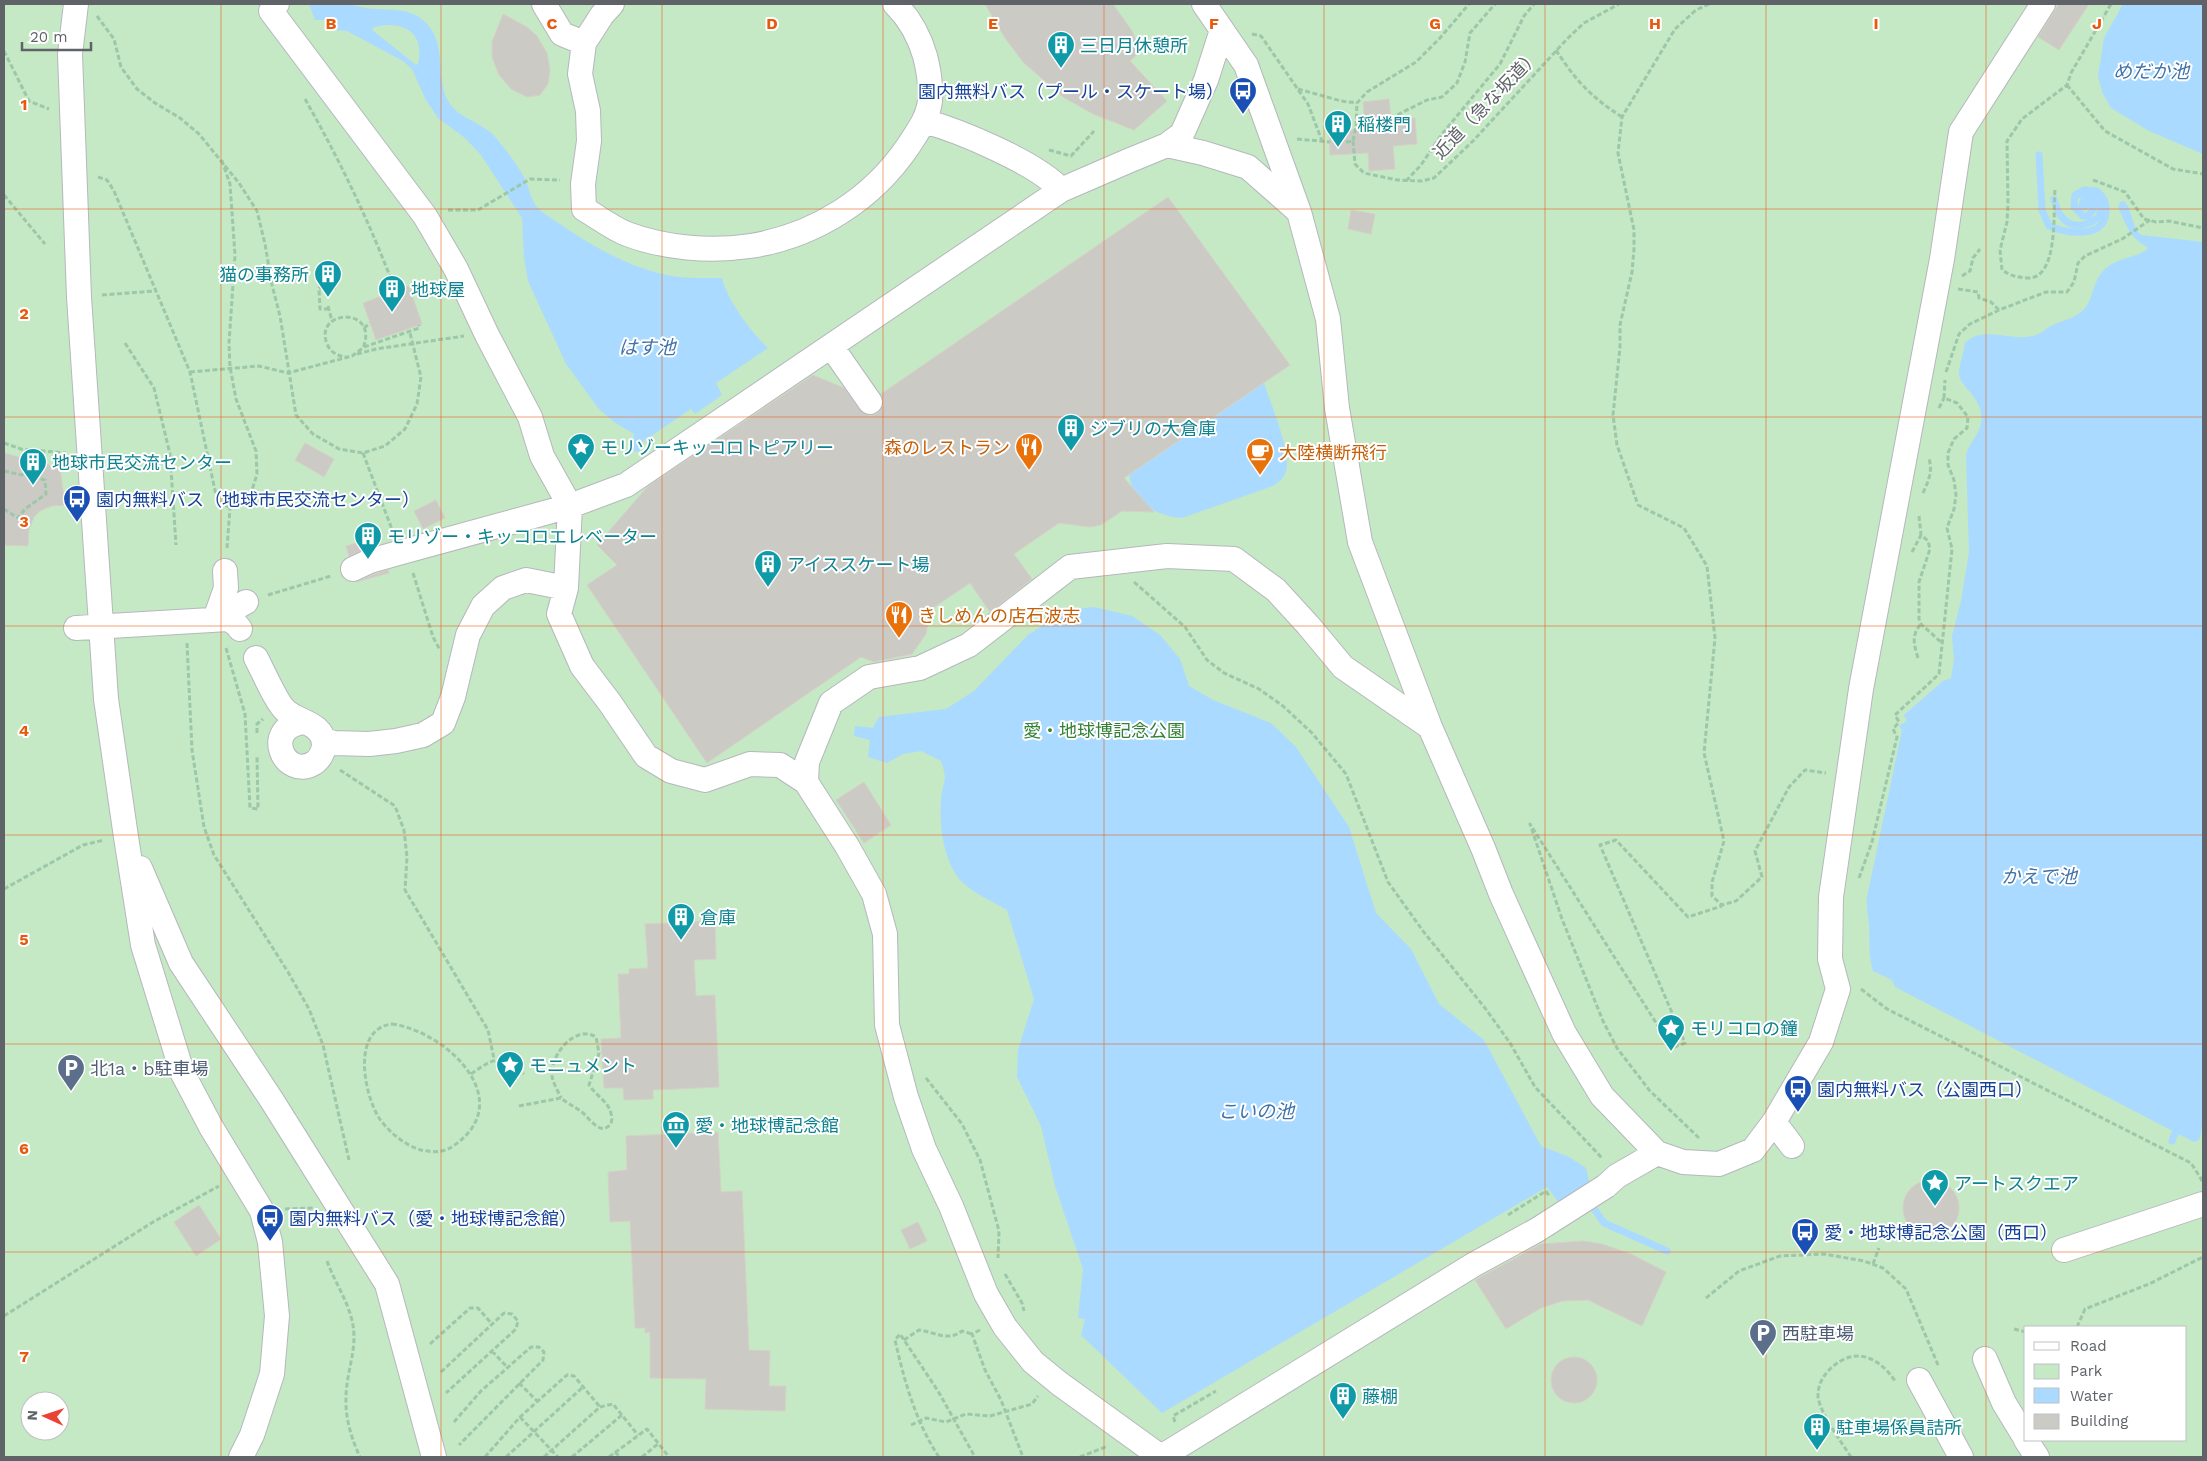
<svg xmlns="http://www.w3.org/2000/svg" width="2207" height="1461" viewBox="0 0 2207 1461" font-family="'Work Sans','Noto Sans JP',sans-serif">
<rect width="100%" height="100%" fill="#f1efe8"/>
<path fill="#c5e8c5" fill-rule="evenodd" d="M4,4H2203V1457H4ZM2026,1327H2186V1440H2026ZM30,1401H60V1431H30Z"/>
<path fill="#aadaff" fill-rule="evenodd" d="M309,4C321,4 335,2 347,4C353,5 359,7 365,8C386,11 410,6 426,23C447,43 435,77 448,101C458,119 483,122 496,138C507,151 518,166 526,181C529,190 532,203 539,209C545,215 553,219 560,224C591,246 625,265 662,274C681,279 702,278 722,278C727,300 751,332 768,348L716,383L722,395L695,414L691,409L642,442L639,452L630,450L634,434L614,422L598,408L566,364L528,281L524,257L522,218L481,155L465,138L438,118L426,100L412,69L403,61L347,31L335,30L325,20H315ZM385,25C411,24 424,38 418,64L416,65L372,30L374,27Z
M2123,4H2203V154L2149,131L2111,108L2102,92L2098,76L2104,38Z
M2124,201C2134,212 2130,225 2141,235L2203,242V1069C2199,1091 2207,1118 2199,1140L2194,1142L1895,987L1892,980L1873,971C1868,955 1870,941 1869,924C1868,915 1866,907 1867,897L1902,730L1899,726L1907,721L1904,715L1943,681L1951,678L1954,659L1952,636L1961,601L1969,553L1966,455C1969,443 1979,435 1981,423C1985,398 1960,388 1959,374C1959,365 1964,353 1965,343C1984,323 2016,345 2038,334C2043,332 2047,328 2051,326C2065,319 2081,318 2089,302C2093,292 2095,280 2103,271C2115,258 2135,258 2147,250V247C2130,238 2125,223 2118,207L2120,202Z
M1264,383C1270,402 1292,454 1286,471C1284,478 1279,482 1273,486L1182,518C1156,516 1133,503 1129,475Z
M1094,607L1132,616L1160,635L1180,659L1189,686L1213,700L1271,723L1296,747L1349,827L1376,913L1411,949L1439,1004L1484,1040L1541,1146L1569,1157L1586,1168L1590,1185L1559,1203L1547,1187L1162,1413L1081,1335L1085,1319L1078,1318L1083,1269L1055,1186L1041,1126L1017,1077L1018,1050L1034,999L1007,910C994,902 971,892 961,881C944,862 939,827 941,801C942,780 949,783 941,761L921,751L903,754L887,763L868,757L870,740L854,736L855,726L873,728L879,717L946,709L974,691L1028,635L1067,610Z"/>
<g fill="none" stroke-linecap="round" stroke-linejoin="round">
<path stroke="#aadaff" stroke-width="7" d="M2039,155L2042,210L2049,226C2066,233 2104,240 2106,212C2107,203 2104,198 2097,191L2084,190L2075,195L2074,207L2083,216H2088L2093,210L2090,201L2083,202L2082,206L2085,207
M2054,199C2060,225 2077,233 2099,217L2101,209L2094,196L2085,194L2081,195
M2172,1141L2178,1125
M1588,1200L1604,1223L1667,1251"/>
</g>
<path fill="#cccac5" stroke="#d6d1c6" d="M985,4H1113L1132,31L1141,51L1130,61L1167,101L1134,130L1093,114L1063,97L1023,62L1005,38Z
M2059,4H2089L2059,50L2038,37Z
M503,14L527,27L537,36L547,53L550,70L548,84L540,95L527,97L511,89L499,75L492,57V42Z
M1389,99L1391,120L1415,118L1417,144L1393,146L1395,169L1369,171L1368,153L1330,155L1329,131L1365,129L1363,102Z
M1168,197L1290,365L1124,478L1154,512L1122,511L1101,525L1089,527L1059,523L1014,554L1032,579L990,612L970,583L930,610L926,634L912,654L874,662L861,657L707,763L587,585L617,565L597,545L648,486L813,375L844,388L864,414L871,416L877,414L883,407L884,400L881,394Z
M1351,210L1375,214L1371,234L1348,229Z
M409,286L422,324L376,340L363,303Z
M305,443L334,459L324,477L295,460Z
M4,453L60,468L65,505L52,506L40,511L34,517L29,529L28,546L4,545Z
M436,500L445,518L423,529L414,511Z
M374,538L375,545L349,556L346,546Z
M388,570L389,573L356,582L375,574Z
M864,782L891,825L864,843L836,800Z
M715,921L716,959L694,960L696,996L715,995L719,1087L653,1090V1099L624,1100L623,1088H604L601,1039L621,1038L618,974H629V969L648,968L645,924Z
M718,1132L721,1192L742,1191L749,1350L770,1351L769,1386H786L785,1411L705,1409L706,1379L650,1378V1332L645,1333V1328H635L630,1221L610,1222L608,1172L627,1170L626,1136Z
M1903 1208a28 28 0 1 1 56 0a28 28 0 1 1-56 0Z
M199,1205L221,1239L196,1256L174,1222Z
M918,1222L927,1241L910,1249L901,1230Z
M1583,1241L1602,1244L1631,1254L1666,1272L1642,1326L1588,1300L1562,1301L1541,1308L1506,1329L1475,1280L1541,1244Z
M1551 1380a23 23 0 1 1 46 0a23 23 0 1 1-46 0Z"/>
<g fill="none" stroke-linecap="round" stroke-linejoin="round">
<defs>
<path id="minor" d="M76,4L70,54L79,297L106,699L126,837L143,945L182,1072L211,1127L262,1211L270,1242L277,1316L272,1374L252,1435L241,1457
M277,4L271,11L425,216L456,269L487,335L530,417L542,456L570,506L566,588L559,614L582,666L610,703L646,756L671,771L705,780L750,764L780,765L806,782L847,846L874,894L885,934L887,1025L906,1097L924,1149L951,1206L986,1294L1005,1327L1033,1362L1060,1384L1161,1457
M544,4L562,34L584,43
M612,4L602,15L584,43L580,74L588,111L589,141L583,184L584,209C598,217 612,228 627,234C664,248 710,252 750,246C815,236 873,199 909,145C918,131 928,118 930,101C931,85 929,71 925,56C919,35 910,19 895,4
M1204,4L1246,65L1299,212L1328,319L1337,408L1360,542L1430,727L1483,848L1501,894L1564,1033L1602,1096L1657,1153
M924,121C960,131 1037,163 1061,190
M1167,145L1182,134L1206,80L1222,30
M831,346L870,402
M353,569L370,561L402,552L570,506L626,485L1061,190L1128,161L1167,145L1203,153L1248,167L1298,211
M215,619L226,588L225,571
M215,619L246,602
M76,628L228,619L236,624L240,629
M256,658C262,669 277,704 286,711C298,722 323,723 324,744C324,751 320,759 314,763C284,781 261,727 304,722
M324,740L334,743L369,744L396,741L423,735L443,723L453,697L468,635L483,606L503,588L526,580L566,588
M806,782L807,762L831,703L869,677L920,668L969,645L1070,567L1167,556L1234,559L1276,590L1308,625L1343,667L1430,727
M140,868L181,963L271,1099L387,1284L434,1457
M1774,1122L1792,1146
M2064,1250L2203,1204
M1985,1359L2004,1403L2026,1439
M1919,1380L1961,1457
M2026,1440L2037,1457
M1161,1457L1473,1265L1537,1230L1606,1186L1617,1176L1657,1153L1683,1162L1719,1164L1753,1150L1774,1122L1821,1042L1838,989L1830,959L1831,897L1861,689L1942,259L1961,132L2043,4"/>
</defs>
<use href="#minor" stroke="#b5b8bc" stroke-width="26"/>
<path stroke="#9cc7a9" stroke-width="3" stroke-dasharray="5 2.5" stroke-linecap="butt" d="M1709,4L1696,10L1675,29L1622,117L1618,153L1634,230V249L1632,272L1620,325V347L1613,415L1617,445L1638,505L1684,528L1707,566L1715,638L1704,753L1724,841L1712,882V896L1722,905L1736,901L1762,877L1755,851L1789,787L1805,770L1826,773
M97,16L114,39L121,67L137,89L155,103L180,118L199,134L239,183L257,211L265,244L272,285L280,316L296,415L313,434L339,449L363,453L385,446L405,429L417,404L421,377L410,333
M1252,34L1261,36L1308,104L1322,141
M1556,50C1576,81 1591,97 1622,117
M4,51L29,101L49,109
M2067,85L2105,131L2173,169L2203,174
M1298,89L1341,101L1357,103
M305,99C338,157 367,217 391,279
M1356,126L1357,103L1367,92L1416,62L1440,38L1469,4
M1297,139L1330,142
M1353,141L1355,164L1364,173L1397,180L1422,181L1434,178L1473,141L1567,39L1584,23L1619,4
M1346,142L1353,141L1356,126L1391,122L1395,116L1427,100L1442,97L1457,83L1465,62L1470,33L1495,4
M1049,150L1071,156L1094,131
M98,177L107,180L114,191L190,372L217,500L230,508L249,500L257,474L256,451L236,399L230,367L229,343L235,255L230,184L221,158
M2093,180L2125,192L2144,219L2156,222L2169,221L2203,228
M1406,181L1421,165L1442,134L1500,64L1524,16L1534,4
M2055,190C2053,211 2059,280 2027,278C2016,277 2011,276 2002,270L2000,250L2007,222L2008,203L2007,141L2022,119L2067,85L2071,73L2111,4
M4,195L45,244
M448,210H478L530,179L560,180
M1962,276L1970,271L1973,258L1980,249
M1958,289L1978,292L1979,298L1991,302L1999,310
M102,295L155,291
M328,306L332,321
M329,309H320L319,288H336
M364,328L370,323
M125,343L154,388L170,454L176,545
M364,347L419,328V325
M357,354L376,349L464,336
M190,372L259,366L288,373L352,356L363,348C380,306 313,309 327,344C331,353 338,356 346,357
M1946,372L1959,334L1970,324L1999,310L2046,292H2067L2074,282L2078,263L2085,256L2122,239L2150,220
M1939,408L1944,398
M4,443L21,449L66,453
M363,453L393,532
M4,471L45,480L46,494L25,509L18,518L4,509
M1923,493C1928,482 1933,471 1929,459
M1919,516L1921,535L1928,541L1930,549L1919,582V619L1921,624L1942,643
M227,548L230,508
M1912,552L1921,535
M413,573L433,637L440,650
M1134,582L1185,627L1207,660L1224,673L1259,689L1283,706L1312,733L1346,774L1388,882L1423,931L1485,1008L1510,1043L1535,1087L1602,1158
M268,595L331,576
M187,643L192,750L204,827L214,855L288,972L309,1009L323,1045L349,1160
M226,648L245,714L250,808L258,809L257,756
M1918,658C1914,645 1911,635 1921,624
M257,733V724L263,719
M340,770L395,806L404,830L407,857L405,890L488,1030L494,1059
M1859,878L1872,842L1897,737L1893,729L1899,722L1895,715L1939,674L1952,549L1947,528L1954,509L1956,495L1954,480L1948,465V453L1954,439L1967,428L1968,417L1957,403L1944,398L1945,380
M4,889L83,845L104,840
M1861,989L1887,1009L2191,1163L2203,1182
M392,1024C449,1032 521,1104 450,1148C442,1153 430,1152 421,1150C404,1145 389,1132 379,1118C364,1094 351,1029 392,1024Z
M471,1074C494,1058 501,1053 524,1074
M926,1078L962,1124L980,1160L999,1231L998,1258
M519,1106L561,1098C568,1104 576,1107 583,1113C589,1118 602,1138 611,1123C613,1119 611,1112 609,1108C604,1099 595,1094 589,1085L599,1053L596,1037C575,1024 550,1055 552,1076C553,1083 558,1091 561,1098
M1697,1138L1698,1137L1650,1091L1617,1048L1603,1021L1562,919L1530,824L1672,1048L1685,1043L1600,845L1616,840L1688,917L1722,906
M285,1209L314,1208
M1508,1215L1546,1191L1549,1196
M327,1261C336,1286 354,1309 354,1337C354,1357 346,1377 346,1398C345,1418 352,1440 360,1457
M1873,1264L1879,1248
M1005,1274L1022,1303L1024,1311
M1706,1298L1739,1271L1780,1256L1824,1254L1864,1261L1883,1268L1906,1289L1938,1365
M4,1316L153,1222L219,1186
M2077,1327L2085,1309L2149,1284L2203,1257
M2014,1329L2026,1332
M980,1330L972,1334L985,1370L1001,1400L1023,1457
M904,1340L919,1330C935,1332 947,1342 962,1331L972,1334
M430,1344L470,1308H478L492,1324
M492,1351L507,1367
M441,1372L504,1313L512,1314L518,1321L516,1329L446,1393
M519,1383L537,1401
M520,1417L558,1457
M454,1422L481,1391L531,1347H539L544,1352L543,1360L459,1445
M1175,1422L1173,1416L1216,1391
M911,1425L926,1418L946,1422L966,1414L990,1416L1032,1404L1038,1396
M615,1452L620,1457
M485,1457L520,1417L567,1375L574,1376L600,1407
M506,1457L583,1387
M544,1457L600,1407L613,1404L638,1435
M572,1457L622,1415
M609,1457L647,1429L669,1457
M642,1457L659,1443
M939,1457C916,1423 904,1380 895,1340L900,1334L938,1391L975,1457
M1080,1457L1108,1446
M1851,1457C1842,1443 1819,1412 1818,1396C1818,1384 1823,1376 1831,1368C1855,1346 1879,1357 1895,1381"/>
<use href="#minor" stroke="#fff" stroke-width="24"/>
</g>
<path fill="none" stroke="#e8590c" stroke-width="1" stroke-opacity="0.55" d="M221,4V1457M441,4V1457M662,4V1457M883,4V1457M1104,4V1457M1324,4V1457M1545,4V1457M1766,4V1457M1986,4V1457M4,209H2203M4,417H2203M4,626H2203M4,835H2203M4,1044H2203M4,1252H2203"/>
<defs>
<symbol id="building-pin" viewBox="-11 -11 22 30"><path d="M0 17L-7.5 6A9.5 9.5 0 1 1 7.5 6Z" fill="#0f9aa8" stroke="#fff"/><path d="M-4-6H4V6H1V3H-1V6H-4ZM-2.5-4.3h1.7v1.8h-1.7ZM.8-4.3h1.7v1.8H.8ZM-2.5-1h1.7V.8h-1.7ZM.8-1h1.7V.8H.8Z" fill="#fff"/></symbol>
<symbol id="bus-pin" viewBox="-11 -11 22 30"><path d="M0 17L-7.5 6A9.5 9.5 0 1 1 7.5 6Z" fill="#1a4fb4" stroke="#fff"/><path d="M-5-6H5V4H4V6H2V4H-2V6H-4V4H-5ZM-3.5-4V0h7V-4ZM-3.5 1.2v1.5H-2V1.2ZM2 1.2v1.5H3.5V1.2Z" fill="#fff"/></symbol>
<symbol id="sight-pin" viewBox="-11 -11 22 30"><path d="M0 17L-7.5 6A9.5 9.5 0 1 1 7.5 6Z" fill="#0f9aa8" stroke="#fff"/><path d="M0-6L1.8-2.2L6-1.7L2.9 1.2L3.7 5.4L0 3.3L-3.7 5.4L-2.9 1.2L-6-1.7L-1.8-2.2Z" fill="#fff"/></symbol>
<symbol id="restaurant-pin" viewBox="-11 -11 22 30"><path d="M0 17L-7.5 6A9.5 9.5 0 1 1 7.5 6Z" fill="#e8710a" stroke="#fff"/><path d="M-5-6h1v4h1v-4h1v4h1v-4h1v5L-1.5 .5V6h-2V.5L-5-1ZM5-6V6H3V1.5H1.5Q1.5-4 5-6Z" fill="#fff"/></symbol>
<symbol id="cafe-pin" viewBox="-11 -11 22 30"><path d="M0 17L-7.5 6A9.5 9.5 0 1 1 7.5 6Z" fill="#e8710a" stroke="#fff"/><path d="M-5.5-4.5H6V0H3Q3 3.5 0 3.5H-2.5Q-5.5 3.5-5.5 0ZM3-3.2v2h1.7v-2ZM-6 4.5H4V6H-6Z" fill="#fff"/></symbol>
<symbol id="parking-pin" viewBox="-11 -11 22 30"><path d="M0 17L-7.5 6A9.5 9.5 0 1 1 7.5 6Z" fill="#5c6f8a" stroke="#fff"/><path d="M-3.5-5.5H1a3.5 3.5 0 0 1 0 7H-1V5.5H-3.5ZM-1-3.4V-.6H.8a1.4 1.4 0 0 0 0-2.8Z" fill="#fff"/></symbol>
<symbol id="museum-pin" viewBox="-11 -11 22 30"><path d="M0 17L-7.5 6A9.5 9.5 0 1 1 7.5 6Z" fill="#0f9aa8" stroke="#fff"/><path d="M0-6L6-3V-2H-6V-3ZM-5-1h2V3h-2ZM-1-1h2V3h-2ZM3-1h2V3H3ZM-6 4H6V6H-6Z" fill="#fff"/></symbol>
</defs>
<g fill-rule="evenodd">
<use href="#building-pin" x="1045" y="29" width="32" height="43"/>
<use href="#bus-pin" x="1227" y="75" width="32" height="43"/>
<use href="#building-pin" x="1322" y="108" width="32" height="43"/>
<use href="#building-pin" x="312" y="258" width="32" height="43"/>
<use href="#building-pin" x="376" y="273" width="32" height="43"/>
<use href="#building-pin" x="1055" y="412" width="32" height="43"/>
<use href="#sight-pin" x="565" y="431" width="32" height="43"/>
<use href="#restaurant-pin" x="1013" y="431" width="32" height="43"/>
<use href="#cafe-pin" x="1244" y="436" width="32" height="43"/>
<use href="#building-pin" x="17" y="446" width="32" height="43"/>
<use href="#bus-pin" x="61" y="483" width="32" height="43"/>
<use href="#building-pin" x="352" y="520" width="32" height="43"/>
<use href="#building-pin" x="752" y="548" width="32" height="43"/>
<use href="#restaurant-pin" x="883" y="599" width="32" height="43"/>
<use href="#building-pin" x="665" y="901" width="32" height="43"/>
<use href="#sight-pin" x="1655" y="1012" width="32" height="43"/>
<use href="#sight-pin" x="494" y="1049" width="32" height="43"/>
<use href="#parking-pin" x="55" y="1052" width="32" height="43"/>
<use href="#bus-pin" x="1782" y="1073" width="32" height="43"/>
<use href="#museum-pin" x="660" y="1109" width="32" height="43"/>
<use href="#sight-pin" x="1919" y="1167" width="32" height="43"/>
<use href="#bus-pin" x="254" y="1202" width="32" height="43"/>
<use href="#bus-pin" x="1789" y="1216" width="32" height="43"/>
<use href="#parking-pin" x="1747" y="1317" width="32" height="43"/>
<use href="#building-pin" x="1327" y="1380" width="32" height="43"/>
<use href="#building-pin" x="1801" y="1411" width="32" height="43"/>
</g>
<g text-anchor="middle" dominant-baseline="central" stroke-width="4" stroke-linejoin="round" paint-order="stroke">
<g font-size="18" fill="#0d838f" stroke="#fff" text-anchor="start">
<text x="1080" y="45">三日月休憩所</text>
<text x="1357" y="124">稲楼門</text>
<text x="309" y="274" text-anchor="end">猫の事務所</text>
<text x="411" y="289">地球屋</text>
<text x="1090" y="428">ジブリの大倉庫</text>
<text x="600" y="447">モリゾーキッコロトピアリー</text>
<text x="52" y="462">地球市民交流センター</text>
<text x="387" y="536">モリゾー・キッコロエレベーター</text>
<text x="787" y="564">アイススケート場</text>
<text x="700" y="917">倉庫</text>
<text x="1690" y="1028">モリコロの鐘</text>
<text x="529" y="1065">モニュメント</text>
<text x="695" y="1125">愛・地球博記念館</text>
<text x="1954" y="1183">アートスクエア</text>
<text x="1362" y="1396">藤棚</text>
<text x="1836" y="1427">駐車場係員詰所</text>
</g>
<g font-size="18" fill="#164399" stroke="#fff" text-anchor="start">
<text x="1224" y="91" text-anchor="end">園内無料バス（プール・スケート場）</text>
<text x="96" y="499">園内無料バス（地球市民交流センター）</text>
<text x="1817" y="1089">園内無料バス（公園西口）</text>
<text x="289" y="1218">園内無料バス（愛・地球博記念館）</text>
<text x="1824" y="1232">愛・地球博記念公園（西口）</text>
</g>
<g font-size="18" fill="#5f6368" stroke="#fff">
<text transform="translate(1486 104) rotate(-46)">近道（急な坂道）</text>
</g>
<g font-size="18" fill="#c56008" stroke="#fff" text-anchor="start">
<text x="1010" y="447" text-anchor="end">森のレストラン</text>
<text x="1279" y="452">大陸横断飛行</text>
<text x="918" y="615">きしめんの店石波志</text>
</g>
<g font-size="18" fill="#348238" stroke="#fff">
<text x="1104" y="730">愛・地球博記念公園</text>
</g>
<g font-size="18" fill="#4e5e75" stroke="#fff" text-anchor="start">
<text x="90" y="1068">北1a・b駐車場</text>
<text x="1782" y="1333">西駐車場</text>
</g>
<g font-size="19" font-style="italic" fill="#4174aa" stroke="#fff">
<text x="2151" y="71">めだか池</text>
<text x="647" y="347">はす池</text>
<text x="2039" y="876">かえで池</text>
<text x="1256" y="1111">こいの池</text>
</g>
</g>
<g font-size="16" text-anchor="middle" font-weight="bold" fill="#e8590c" stroke="#fff" stroke-width="4" stroke-linejoin="round" paint-order="stroke">
<text x="331" y="29">B</text>
<text x="552" y="29">C</text>
<text x="772" y="29">D</text>
<text x="993" y="29">E</text>
<text x="1214" y="29">F</text>
<text x="1435" y="29">G</text>
<text x="1655" y="29">H</text>
<text x="1876" y="29">I</text>
<text x="2097" y="29">J</text>
<text x="24" y="110">1</text>
<text x="24" y="319">2</text>
<text x="24" y="527">3</text>
<text x="24" y="736">4</text>
<text x="24" y="945">5</text>
<text x="24" y="1154">6</text>
<text x="24" y="1362">7</text>
</g>
<rect width="2207" height="1461" fill="none" stroke="#5f6368" stroke-width="10"/>
<rect x="2024" y="1326" width="162" height="115" fill="#ffffff" stroke="#bfc1c3"/>
<rect x="2034" y="1342" width="25" height="8" fill="#ffffff" stroke="#bfc1c3"/>
<text x="2070" y="1351" font-size="15" fill="#5f6368">Road</text>
<rect x="2034" y="1364" width="25" height="15" fill="#c5e8c5" stroke="#bfc1c3"/>
<text x="2070" y="1376" font-size="15" fill="#5f6368">Park</text>
<rect x="2034" y="1388" width="25" height="15" fill="#aadaff" stroke="#bfc1c3"/>
<text x="2070" y="1401" font-size="15" fill="#5f6368">Water</text>
<rect x="2034" y="1414" width="25" height="15" fill="#cccac5" stroke="#bfc1c3"/>
<text x="2070" y="1426" font-size="15" fill="#5f6368">Building</text>
<g transform="translate(45 1416) rotate(273)"><circle r="24" fill="#ffffff" stroke="#bfc1c3"/>
<path d="M0-4L9 19L0 12L-9 19Z" fill="#ea4335"/>
<text y="-8" font-size="14" font-weight="bold" text-anchor="middle" fill="#5f6368">N</text>
</g>
<path d="M22 42v8h69v-8" fill="none" stroke="#5f6368" stroke-width="2.5"/>
<text x="30" y="42" font-size="15" fill="#5f6368" stroke="#ffffff" stroke-width="4" paint-order="stroke">20 m</text>
</svg>
